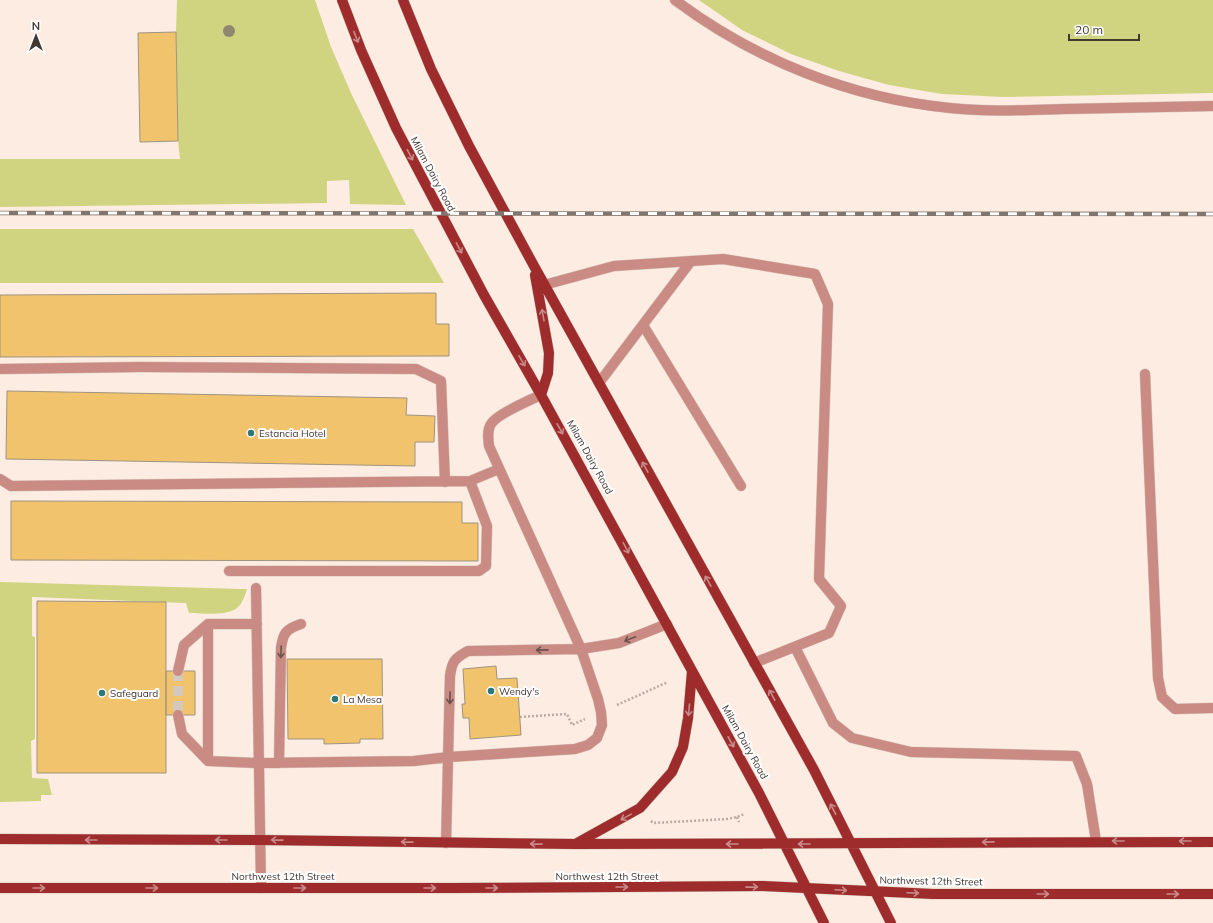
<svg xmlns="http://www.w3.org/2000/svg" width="1213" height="923" viewBox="0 0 1213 923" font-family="Mulish,sans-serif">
<rect width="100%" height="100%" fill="#fdece1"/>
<path fill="#d0d37f" d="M177,0H315L331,47L351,93L406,205L350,204L349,180L327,181V203L0,207V159H180L178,141L176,32Z
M699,0H1213V93L1004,97L942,94L889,85L839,71L791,54L742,30Z
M0,229H413L444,283H0Z
M0,582L242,589H247C245,596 241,607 234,610C221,616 203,613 189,613L186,603L32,597V636L35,637V739L31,741L32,778L48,779L52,795H41V801L0,802Z"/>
<path fill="#f1c36d" stroke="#9e9481" d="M176,32L178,141L140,142L138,33Z
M436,293V324H449V356L0,357V295Z
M7,391L407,398L406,415L435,416L434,442H415V466L6,459Z
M11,501L462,502V523H478V561L11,560Z
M37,601L166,602V773H37Z
M287,659H382L383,739H360V743L324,744V739H288Z
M496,666L497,679L517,678L521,735L470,739L469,718H463L462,704H465L463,669Z
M166,671H195V715H166Z"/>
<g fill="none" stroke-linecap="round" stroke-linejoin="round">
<path stroke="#d7c8be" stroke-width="10" stroke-dasharray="10 5" stroke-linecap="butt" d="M178,671V715"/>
<defs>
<path id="minor" d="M675,0C755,60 850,98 950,108C988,112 1027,110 1065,109C1114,108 1164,107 1213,106
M544,285L614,266L723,259L815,274L828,304L819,579L841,606L829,633L754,663
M643,325L741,486
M0,369L140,367L416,369L441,381L445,482
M1145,374L1158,678L1162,697L1175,709L1213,708
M599,383L691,261
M0,479L11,486L470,481L499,469
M229,571H479L486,566L487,526L470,481
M256,588L261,888
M257,624H208V761L259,763L414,761L449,757L575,749L588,745L597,738L602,725L601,712L598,699L581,649L489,446C488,438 487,430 491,424C497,414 530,400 541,395
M795,647L833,723L852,738L911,752L1076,756L1087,784L1096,841
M178,671L184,645L208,624
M178,715L182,734L208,761
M279,763L281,648C283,633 286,629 301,624
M446,843L450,676C452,661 455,658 468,651L581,649L619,643L667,624"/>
<path id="major" d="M342,0L361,50L396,128L484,295L541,395L759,793L824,923
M403,0L431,69L469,146L534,266L814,770L891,923
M535,275L549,353L548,373L541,395
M0,839L260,840L575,844L1213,842
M577,843L640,808L672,772L683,747L688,718L692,671
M0,888H453L763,886L933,894H1213"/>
</defs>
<use href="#minor" stroke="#d7c8be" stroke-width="11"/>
<use href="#major" stroke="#d7c8be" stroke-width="11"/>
<path stroke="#b9aba2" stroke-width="2.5" stroke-dasharray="2 2" stroke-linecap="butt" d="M617,705L668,682
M520,717L567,714L572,725L585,719
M737,817L739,822
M651,821L653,823L727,819L737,817L744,814"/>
<use href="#minor" stroke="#cb8b85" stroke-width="10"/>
<use href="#major" stroke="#9e2c2c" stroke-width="10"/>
<defs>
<path id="rail" d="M0,213L1213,214"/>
</defs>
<use href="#rail" stroke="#81766f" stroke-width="4.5"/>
<use href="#rail" stroke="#fdfdfd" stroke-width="3" stroke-dasharray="9" stroke-linecap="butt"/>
</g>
<circle fill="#90886e" cx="229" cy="31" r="6"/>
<defs><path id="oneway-shaft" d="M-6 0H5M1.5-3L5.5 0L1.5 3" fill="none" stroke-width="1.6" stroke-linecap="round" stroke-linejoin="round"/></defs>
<g stroke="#c98a8a">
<use href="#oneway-shaft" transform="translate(356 37) rotate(69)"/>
<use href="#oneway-shaft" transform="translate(410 155) rotate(62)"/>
<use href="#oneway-shaft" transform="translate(459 248) rotate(62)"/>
<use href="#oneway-shaft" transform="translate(543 315) rotate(-100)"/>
<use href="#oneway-shaft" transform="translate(522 361) rotate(60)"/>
<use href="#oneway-shaft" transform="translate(560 429) rotate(61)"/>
<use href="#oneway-shaft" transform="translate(645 467) rotate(-119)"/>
<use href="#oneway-shaft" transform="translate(626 548) rotate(62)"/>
<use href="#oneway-shaft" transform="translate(708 581) rotate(-119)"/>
<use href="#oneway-shaft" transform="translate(772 695) rotate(-119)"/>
<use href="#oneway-shaft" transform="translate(689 710) rotate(95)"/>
<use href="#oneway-shaft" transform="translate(731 742) rotate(61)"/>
<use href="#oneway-shaft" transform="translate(833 809) rotate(-117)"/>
<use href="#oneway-shaft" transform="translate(626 817) rotate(151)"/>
<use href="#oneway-shaft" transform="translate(91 840) rotate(-180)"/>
<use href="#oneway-shaft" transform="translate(221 840) rotate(-180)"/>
<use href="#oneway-shaft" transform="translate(277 840) rotate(-179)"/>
<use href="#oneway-shaft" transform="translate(1118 841) rotate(-180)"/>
<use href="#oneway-shaft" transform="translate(1185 841) rotate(-180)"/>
<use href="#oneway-shaft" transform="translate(407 842) rotate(-179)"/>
<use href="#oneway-shaft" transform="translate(988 842) rotate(179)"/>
<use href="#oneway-shaft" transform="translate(536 844) rotate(-179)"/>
<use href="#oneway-shaft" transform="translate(732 844) rotate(180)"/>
<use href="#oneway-shaft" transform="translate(804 844) rotate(180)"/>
<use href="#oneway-shaft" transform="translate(622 887)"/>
<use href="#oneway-shaft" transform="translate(752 887) rotate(-1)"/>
<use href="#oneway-shaft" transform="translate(39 888)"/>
<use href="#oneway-shaft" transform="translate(152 888)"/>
<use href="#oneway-shaft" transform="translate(300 888)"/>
<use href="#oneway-shaft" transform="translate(430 888)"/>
<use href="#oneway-shaft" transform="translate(492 888)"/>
<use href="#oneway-shaft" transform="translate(841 890) rotate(3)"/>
<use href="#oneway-shaft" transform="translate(913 893) rotate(2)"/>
<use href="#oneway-shaft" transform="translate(1043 894)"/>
<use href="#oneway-shaft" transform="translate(1173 894)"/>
</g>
<g stroke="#6a514c">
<use href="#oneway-shaft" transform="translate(630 639) rotate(158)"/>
<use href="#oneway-shaft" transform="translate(542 650) rotate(179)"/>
<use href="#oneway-shaft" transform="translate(281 652) rotate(92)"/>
<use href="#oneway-shaft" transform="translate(450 698) rotate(91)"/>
</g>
<g fill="#2e7878" stroke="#fdfdfd" stroke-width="1.5">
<circle cx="251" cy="433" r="4"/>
<circle cx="491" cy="691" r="4"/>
<circle cx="102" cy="693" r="4"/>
<circle cx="335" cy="699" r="4"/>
</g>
<g text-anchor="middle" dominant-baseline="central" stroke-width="4" stroke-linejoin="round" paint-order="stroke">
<g font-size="10" fill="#413833" stroke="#fdfdfd">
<text transform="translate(433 174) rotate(62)">Milam Dairy Road</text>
<text transform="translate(590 457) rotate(61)">Milam Dairy Road</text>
<text transform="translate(745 742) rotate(61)">Milam Dairy Road</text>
<text x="283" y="876">Northwest 12th Street</text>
<text x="607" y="876">Northwest 12th Street</text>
<text transform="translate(931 881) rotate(1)">Northwest 12th Street</text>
</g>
<g font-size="10" fill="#413833" stroke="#fdfdfd" text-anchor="start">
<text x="259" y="433">Estancia Hotel</text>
<text x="499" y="691">Wendy's</text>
<text x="110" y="693">Safeguard</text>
<text x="343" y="699">La Mesa</text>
</g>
</g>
<g transform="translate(36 36)" stroke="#fdfdfd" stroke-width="3" paint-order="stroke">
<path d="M0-3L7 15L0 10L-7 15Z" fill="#413833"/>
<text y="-6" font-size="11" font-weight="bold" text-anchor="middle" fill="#413833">N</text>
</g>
<path d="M1069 34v6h70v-6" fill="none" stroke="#413833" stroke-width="2"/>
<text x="1075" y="34" font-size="12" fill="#413833" stroke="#fdfdfd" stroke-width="3" paint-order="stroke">20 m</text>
</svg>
